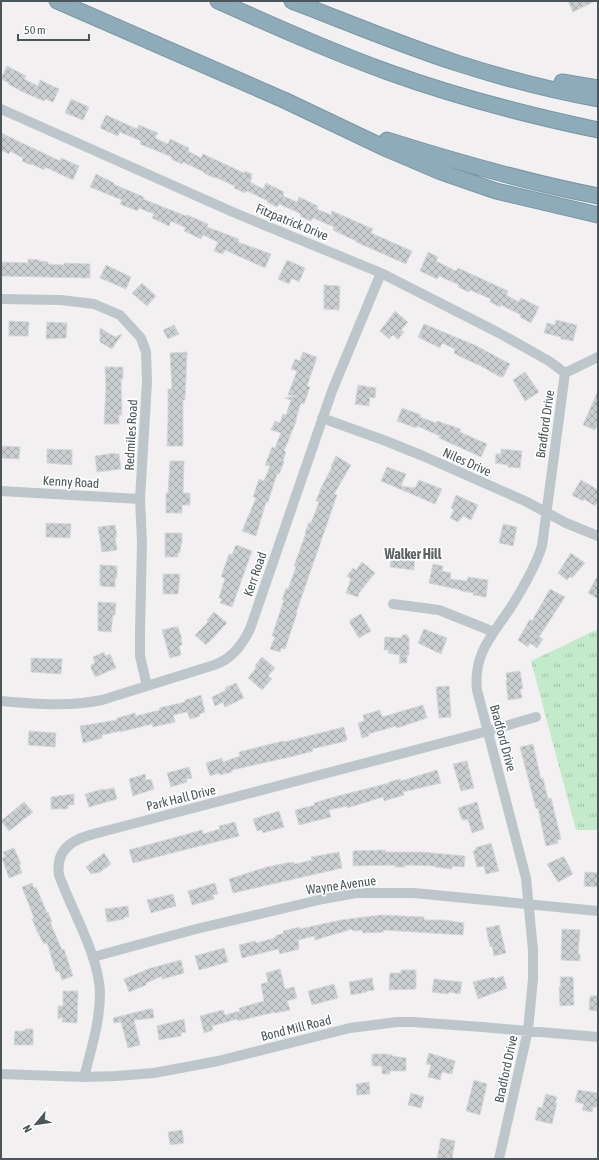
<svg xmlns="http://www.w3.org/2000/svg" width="599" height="1160" viewBox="0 0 599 1160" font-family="'Asap Condensed',sans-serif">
<defs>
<pattern id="park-tufts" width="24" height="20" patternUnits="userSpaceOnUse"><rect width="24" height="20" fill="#c4eacc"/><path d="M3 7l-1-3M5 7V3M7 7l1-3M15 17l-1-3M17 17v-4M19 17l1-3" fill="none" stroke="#a1c0a9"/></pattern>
<pattern id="building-cross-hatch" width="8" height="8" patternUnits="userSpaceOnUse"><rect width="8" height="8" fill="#cbced1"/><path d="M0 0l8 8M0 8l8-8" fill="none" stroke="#a7aaad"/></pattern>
</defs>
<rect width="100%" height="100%" fill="#f2f0f1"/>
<path fill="url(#park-tufts)" d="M598,629V830H576L531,661Z"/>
<path fill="url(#building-cross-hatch)" stroke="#d5d8db" d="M568,1H595L573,12Z
M7,66L26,76L24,79L38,86L40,80L59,89L53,102L45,99L44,101L23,92L8,84L9,83L1,79Z
M71,99L89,107L83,120L65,113Z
M106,115L137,129L139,125L158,133L155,138L168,144L170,139L189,148L188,151L201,158L203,154L244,173L245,171L252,174L251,177H252L250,182L263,189L266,183L284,192L283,196L297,202L299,197L318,206L317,209L331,215L332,211L373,229L371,233L412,251L406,264L356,242V241L333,230L334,227L313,218L311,221L300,216L301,214L279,204L277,207L267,202L268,201L247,191L245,193L234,188L235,186L215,177L214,178L204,173V172L183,162L182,164L171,159L172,157L140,144L141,141L120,132L118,136L100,128Z
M1,133L60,161L61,158L79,166L73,180L45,167L44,170L32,164L31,165L22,161L23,158L10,151L9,154L1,150Z
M96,174L114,183L113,184L144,197L143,199L186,216L187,215L208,224L207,227L239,239L238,242L271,254L265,268L225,250L223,254L214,251L218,242L203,235L201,239L184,231L186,228L171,221L169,226L152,218L154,214L139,208L137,211L120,204L122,200L90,187Z
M428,252L438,257L436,261L456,271L458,268L508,291L506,295L519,302L521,298L539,307L531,323L520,317L521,315L501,305L500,307L490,302L491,299L470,290L469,292L458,287L459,285L439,276L437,279L420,271Z
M28,259L39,260V261L48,262V264L64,265V263L90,264V278L1,276V262L28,263Z
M287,260L305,268L299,282L292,278L289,284L278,279Z
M106,265L131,277L126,289L100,278Z
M142,283L156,296L147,306L132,293Z
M324,285L340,286L339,310L324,309Z
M395,311L408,322L401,330L404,332L398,339L393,335L389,339L380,331Z
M556,320L577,325L573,341L561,339V337L544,333L547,323L555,325Z
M9,321L29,322L28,336H9Z
M47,322L67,323L66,338L46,339Z
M424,324L477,346L510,364L503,377H500L481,366L461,357L454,353L455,349L442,343L440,348L418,337Z
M174,325L179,334L168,339L163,330Z
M100,328L115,337L122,334L112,349L100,342Z
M187,352L185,400H183V446H167L168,420V389H172L170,353Z
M303,352L317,357L307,386L310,387L304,404L301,403L296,419H297L284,451L286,452L283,461L284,462L279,474H277L268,502H266L256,536L242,531L256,498L253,497L259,479L264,481L270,466L265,465L272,447L275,448L281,433L271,430L275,421L280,423L283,414L286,415L291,400L285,398L296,396L288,395L297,371L291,369L295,359L300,361Z
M105,367H123V379H121L122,415H119V424H104L106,388Z
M525,372L539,392L525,401L513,380Z
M358,385L376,388L375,398L370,397L369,406L355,404Z
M598,391V423L595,430L583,425Z
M402,408L421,415L420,417L436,423L437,421L461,429L460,432L487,444L481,457L439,438L440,436L417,426L416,428L397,421Z
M1,446L20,447L19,459L1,458Z
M47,449L72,450V465L47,463Z
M501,449L522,451L520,468L508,467V465L495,463L496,454H501Z
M115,453V454H119L121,469L97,472L95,456Z
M336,456L351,465L334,494L337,495L296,613H297L285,649L281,648L280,652L270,649L275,637L272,636L284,600H282L286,588L288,589L296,567L294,566L306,533H305L309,522L311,523L319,502L316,501L321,488L332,467L331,466Z
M170,461H184L183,493H190V505H182V513H166V493H168Z
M387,467L406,474L401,486L415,488L419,480L442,489L435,504L381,481Z
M581,480L598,490V501L595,506L584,499L583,501L572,495Z
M456,495L478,505L471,520L463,516L458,522L450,518L454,510L451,508Z
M46,523L71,524L70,538L46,537Z
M503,524L517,527L513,546L499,543Z
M115,525L117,537H115L117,550L102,552L98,527Z
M165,533H182V544H181L180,553L178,552V557H165Z
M236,545L252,551L232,607L220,603L222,599L219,598L225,578L221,577L229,554L232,555Z
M404,552L415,553L414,570L390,567L391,556H395V553H404Z
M571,553L585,563L572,578L570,577L567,580L558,573Z
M362,562L375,573L359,593L358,597L346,593L351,579L347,576L353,568L356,570Z
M433,564L443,566L442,571L451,573L450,579L467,581L468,577L488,580L486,597L473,595L474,593L461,591V590L429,583Z
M100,565L117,566V578H115V587L100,586Z
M163,574H180L178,594H163Z
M598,575V599L588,593Z
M550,589L565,597L539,637L543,639L537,648L530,643L528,647L518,640L530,619L532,621Z
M98,602L116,603L115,615H113L111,632L98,631Z
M214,612L227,623L206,645L195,635L208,622L207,620Z
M361,614L371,631L359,638L350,623V620Z
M175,627H178L181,636L182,645L179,646L181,655L170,658L162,630Z
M424,629L447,638L441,654L418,643Z
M402,635H408V638H409V655H407V663H399L400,655L388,653L389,650H384L385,637L402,638Z
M104,652L105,656L110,654L116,668L95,677L91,668V665L95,663L93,657Z
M262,657L275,668L268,676L272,679L262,690L248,678L256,668L255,666Z
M31,658L62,659L61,674L31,672Z
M520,671L523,689H520L522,698L508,700L506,680H507L506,673Z
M236,683L244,698L225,707L223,702L215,706L212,697L226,690L225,688Z
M449,686L451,717L439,718L436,687Z
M201,695L205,712L199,714L200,716L190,719L187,712L173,715L175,722L153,727L152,724L120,732V731L102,735V738L83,743L80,726L117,720V718L135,713L136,716L160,710L159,708L185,702V700Z
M423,705L427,718L397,728L396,726L368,734L369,736L362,738L358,723L364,721L363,715L380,710L382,717Z
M344,727L347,740L346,741L312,749L313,751L294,756L232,770V772L220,775V773L210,776L206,763L222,758L223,762L240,756L239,752L283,741L284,742Z
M29,731L56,733L55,747L28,745Z
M533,744L541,779L543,778L548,799L551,798L561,839L557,840L558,843L546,846L538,808L536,809L520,747Z
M467,761L474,788L461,791L453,764Z
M189,767L192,778L186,779L187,782L171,787L167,773Z
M437,770L441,783L403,792L404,795L384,801L383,797L347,808V806L329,810L331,817L299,825L295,810L315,805L314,803L334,797L389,783V782L400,779L401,781Z
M145,774L146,780L151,779L154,789L133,796L129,779Z
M114,788L117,799L89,807L85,794L103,789V790Z
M74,794V805H68V808L67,809H51V797Z
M24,802L33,812L9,831L1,821Z
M477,802L484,829L472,833L468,819V820H462L458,808Z
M279,811L284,827L263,833L262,830L257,831L253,819Z
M235,822L239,836L133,863L129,850L202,830L203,834L220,829L219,826Z
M491,843L499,871L486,874L484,866L477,867L473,851L476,850L475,848Z
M14,848L21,864L19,865L22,873L9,878L2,858L5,857L3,852Z
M385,850L386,852H422L465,856L464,867L452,866V869L435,867V866L405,865V867H395V865L353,866V851Z
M339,852L342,868L233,893L229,879L267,867L292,862L295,863V864L312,860L311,857Z
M104,853L111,864L100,872L91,874L86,867Z
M562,857H564L573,874L558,882L547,864Z
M585,872L598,873V887L584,886Z
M32,883L34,888L36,887L47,913L48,912L52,922H50L62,950L64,949L73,976L62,980L59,971L56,972L47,943L44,944L38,933L32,919L34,918L22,887Z
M215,883L218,894L213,895L214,899L192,905L188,891Z
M173,894L176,906L151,913L147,900Z
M128,906L129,917H124V919L107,922L105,909Z
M381,915L424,917V920H444L464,923L463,935L383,930L384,932L363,933L362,930L353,931L352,929L315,940L314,936L298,940L299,949L280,954L278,949L242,958L239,945L255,941L256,943L275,938V936L284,933L283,931L300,927V929L341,920Z
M499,925L506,953L494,956L492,946L490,947L486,928Z
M562,929L580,930L578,954H580V961L561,960Z
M224,948L228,962L199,970L195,956Z
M181,960L184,973L162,979V976L146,983V985L129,992L124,979L151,968Z
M280,969L285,989L294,987L297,998L287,1001L290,1010L275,1013V1012L238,1021L237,1019L212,1026L213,1030L204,1033L200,1016L223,1010L225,1015L240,1011L239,1008L264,1001L261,984L268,982L266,973Z
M401,970H416V989L389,990L390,973H401Z
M503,976L507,988L478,999L473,982L494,977L495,979Z
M560,977H573L574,1005L560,1006L559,987H561Z
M372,978L374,990L367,991V992L351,995L349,982Z
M434,979L462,982L460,994L449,992L448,994L432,992Z
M334,984L338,998L312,1005L308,991Z
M63,991H78L77,1023L62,1022L63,1017L58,1019V1006H63Z
M590,996H598V1011L589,1010Z
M149,1009H153L154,1018L134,1020L140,1045L128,1048L121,1022L114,1023L113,1018Z
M184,1019L186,1032L181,1033V1036L159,1040L157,1026Z
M25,1029H33V1045H14L15,1031H25Z
M429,1053L455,1061L452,1074L442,1072L440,1080L428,1077L431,1065L426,1064Z
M372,1054H387L392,1055V1056L406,1058V1071H390V1074H382V1066H372Z
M474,1080L487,1084L480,1115L466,1111Z
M369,1082L370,1094L357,1095L356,1084Z
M578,1090L598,1093V1107H593L592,1112L582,1110L584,1104L575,1102Z
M411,1093L424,1097L421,1108L408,1105Z
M546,1094L557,1097L555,1103H557L552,1124L535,1120L538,1107L542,1108Z
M182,1130L184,1143L170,1145L168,1132Z
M441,1138L455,1141L452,1159H437Z"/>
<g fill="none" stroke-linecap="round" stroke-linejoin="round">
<defs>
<path id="highway" d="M57,1L284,100L387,149L441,172L496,191L598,215
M218,1C274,26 330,51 388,72C457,97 527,115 598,130
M292,1C347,22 401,45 457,63C503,78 550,90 598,99
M562,82L598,88
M387,140C457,162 526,182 598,196"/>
</defs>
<use href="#highway" stroke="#7996a4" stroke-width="17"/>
<path stroke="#bdc7cb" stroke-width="10" d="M1,109L235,213L381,273L499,333L549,361L565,373
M1,299L61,300L94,304L120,315L141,338L146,352L147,382L140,499L142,542L140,632V656L147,686
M565,373L598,357
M322,418L386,441L423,456L525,501L566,523L598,536
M1,491L140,499
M393,604L439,610L494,632
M1,701C36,704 68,707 102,700L214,665C232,659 242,645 250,629L332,391L381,273
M93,957L196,929L323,899L356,893H414L598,911
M1,1074L84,1077L116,1076L154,1073L218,1061L350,1028L397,1022H413L482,1027L598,1037
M84,1077C91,1050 100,1022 100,993C99,956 72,911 59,875C54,842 84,836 109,830L488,731L536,717
M499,1159L528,1030L533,979V950L526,878L477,690C473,653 493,635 511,607C523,588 535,568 542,546L565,373"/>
<use href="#highway" stroke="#8eabb9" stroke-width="15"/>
</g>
<g text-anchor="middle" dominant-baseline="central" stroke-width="3.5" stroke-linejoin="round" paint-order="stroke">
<g font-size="13" fill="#4a565b" stroke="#fff">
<text transform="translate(292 222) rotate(22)">Fitzpatrick Drive</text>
<text transform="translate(545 424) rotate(-82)">Bradford Drive</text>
<text transform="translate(131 435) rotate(-87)">Redmiles Road</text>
<text transform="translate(467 462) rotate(24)">Niles Drive</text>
<text transform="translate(71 482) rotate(3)">Kenny Road</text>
<text transform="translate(255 574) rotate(-71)">Kerr Road</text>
<text transform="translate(503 738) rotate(75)">Bradford Drive</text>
<text transform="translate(181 798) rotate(-14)">Park Hall Drive</text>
<text transform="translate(341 885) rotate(-8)">Wayne Avenue</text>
<text transform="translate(296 1028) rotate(-14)">Bond Mill Road</text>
<text transform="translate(506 1069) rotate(-78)">Bradford Drive</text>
</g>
<g font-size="14" font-weight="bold" fill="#5d6264" stroke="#fff">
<text x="413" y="554">Walker Hill</text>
</g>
</g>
<rect width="599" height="1160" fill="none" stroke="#4a565b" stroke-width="4"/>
<g transform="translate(36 1124) rotate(241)" stroke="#ffffff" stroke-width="3" paint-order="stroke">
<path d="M0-3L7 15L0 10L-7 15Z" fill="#4a565b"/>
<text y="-6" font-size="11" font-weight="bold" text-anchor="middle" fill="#4a565b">N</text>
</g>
<path d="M18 34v6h71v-6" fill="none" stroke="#4a565b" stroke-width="2"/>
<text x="24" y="34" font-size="12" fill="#4a565b" stroke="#ffffff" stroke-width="3" paint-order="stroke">50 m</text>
</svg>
